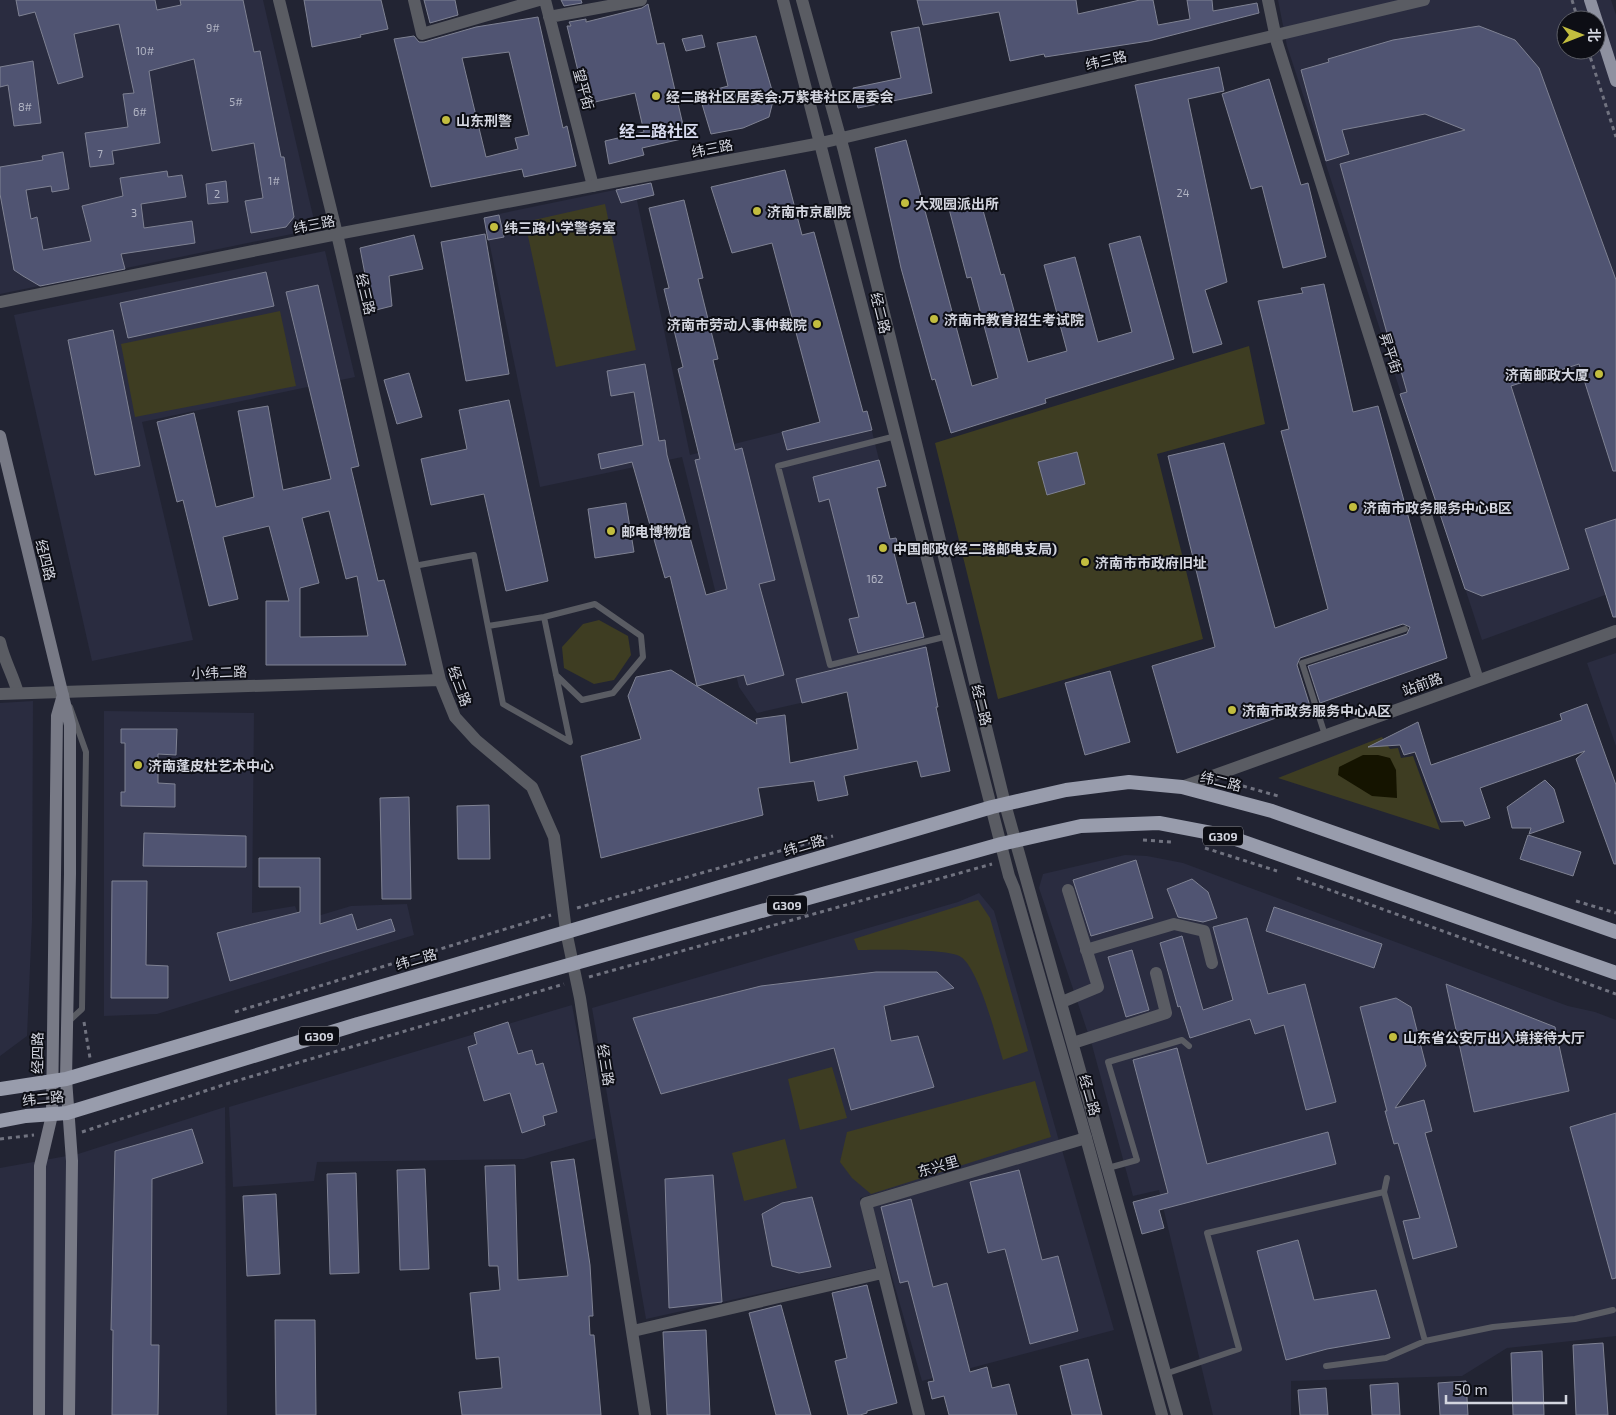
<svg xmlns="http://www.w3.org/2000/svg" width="1616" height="1415" viewBox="0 0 1616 1415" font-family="'Exo 2','Noto Sans SC',sans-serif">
<rect width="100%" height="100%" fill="#222433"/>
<path fill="#2a2c40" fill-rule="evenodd" d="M0,0H263L316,229L0,294Z
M1278,0H1611L1616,15V591L1482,640L1287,46ZM1566,20H1596V50H1566Z
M634,186L690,455L867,411L881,468H879L877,488L890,539L896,538L900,551L894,553L907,604L915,602L917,622L920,621L932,673L757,713L739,687L682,457L540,487L484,217Z
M325,251L355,377L142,422L193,640L92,661L14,315Z
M1616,653V746L1587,663Z
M33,701L32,921L27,1036L0,1056V703Z
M104,711L254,713L252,913L295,906L301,921L351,906L407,904L414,935L157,1014L104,1016Z
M1125,855L1147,856L1183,863L1568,1006L1595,1012L1616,1020V1336L1507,1348L1462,1376L1291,1381V1415H1213L1159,1190L1133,1196L1092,1045L1039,888L1043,874Z
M979,893L994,911L1059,1141L860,1198L875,1268L646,1319L592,1008L958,902Z
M572,1005L597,1138L524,1159L317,1162L314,1181L233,1187L229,1107Z
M225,1107L227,1415H0V1168L78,1154Z
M1062,1150L1114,1330L922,1381L872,1207Z"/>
<path fill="#3e3d22" d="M605,204L636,350L556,367L525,222Z
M280,311L296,386L135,417L121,344Z
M1249,346L1265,424L1157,454L1203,639L998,699L935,443Z
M599,620L628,636L631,655L614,680L594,684L564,668L562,647L583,624Z
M1382,737L1390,749L1398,748L1401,758L1413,756L1440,830L1278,778Z
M978,900L990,918L1028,1051L1003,1060C996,1037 979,969 961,957C948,948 877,950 858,950L854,939Z
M832,1067L847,1118L800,1130L788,1079Z
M1035,1081L1051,1137L871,1194L852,1178L840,1162L847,1132Z
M785,1139L797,1188L744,1201L732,1153Z"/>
<path fill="#151400" d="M1363,755H1378L1390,758L1396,770L1397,798L1372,796L1338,775L1339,767Z"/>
<path fill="#505472" stroke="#7f8293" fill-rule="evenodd" d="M16,0H155L157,10L181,5L180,0H243L254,52L260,51L281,157H284L294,217L286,227L251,233L245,201L263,198L254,143L212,151L194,59L149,71L160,143L112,151L114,164L90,167L85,133L128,127L123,94L134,93L119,24L74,34L83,77L58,84L35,12L19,16Z
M304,0H381L388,29L360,35L361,37L312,47Z
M424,0H455L458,15L430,23Z
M561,0H581L582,3L564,6Z
M917,0H1076L1078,14L1140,0H1153L1158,25L1190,19L1187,0H1212L1213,11L1257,3L1259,13L1149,41L1045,57L1044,54L1010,61L999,12L923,25Z
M648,4L657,44L664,43L686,138L642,148L644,155L609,164L605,141L644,132L635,93L586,104L567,26H571L569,22L586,19V22L642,8Z
M538,17L563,128L567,126L576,166L524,177L522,169L431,187L394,39L414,36L419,42H424L476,27ZM509,52L529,135L515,138L518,149L486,157L462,58Z
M1479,26L1515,40L1539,68L1616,280V471H1613L1579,364L1511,386L1569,569L1482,596L1465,589L1400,394L1407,392L1393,343L1390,344L1340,164L1465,130L1425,114L1342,130L1349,154L1326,161L1301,70L1329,62L1328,59L1393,40Z
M919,27L932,93L858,108L853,88L901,78L891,32Z
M702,35L705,47L686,51L682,39Z
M756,36L774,97L769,117L743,128L711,134L699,94L728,86L717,43Z
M33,61L41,123L14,126L8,85L0,87V67Z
M1219,67L1224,91L1188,99L1227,282L1205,290L1222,344L1193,353L1135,85Z
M1269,79L1301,185L1308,183L1326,257L1283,268L1262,186L1251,189L1222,94Z
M906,140L972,386L998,378L971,277L967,278L948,205L979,196L1001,275L1004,274L1028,362L1067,351L1044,265L1075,257L1098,342L1132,332L1109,244L1140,236L1174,359L1045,399L1046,403L951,433L935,379L932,380L901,268L875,148Z
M63,152L69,189L52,192L51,186L26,190L31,219L37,217L43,250L91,241L82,206L123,196L120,178L167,171L168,177L182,175L186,197L141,204L144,228L192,221L195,243L121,254L125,269L40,286L23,276L14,270L0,194V167L43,160L42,156Z
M785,170L802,235L814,232L863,412L867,411L872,430L787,450L782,432L820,422L772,243L732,253L711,187Z
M226,181L228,202L208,204L206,184Z
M651,183L654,195L621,203L616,190Z
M684,200L703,278L698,279L718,359L713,360L735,450L742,448L775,580L759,584L784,675L747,685L744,675L697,686L670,576L665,578L632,462L601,469L598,454L643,445L634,392L611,396L607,371L645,364L659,441L665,440L667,455L706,595L727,589L695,460L700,459L678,369L683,367L664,289L669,288L649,208Z
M499,215L504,237L488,240L484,218Z
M485,234L509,374L466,381L441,242Z
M414,235L423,269L389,276L392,306L372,311L360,248Z
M266,272L274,306L128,338L120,303Z
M1324,284L1353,412L1378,406L1447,658L1320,703L1308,666L1407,634L1410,627L1403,624L1300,658L1297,665L1310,706L1177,753L1152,666L1215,647L1168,456L1224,443L1275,628L1328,609L1281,431L1289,429L1258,301L1303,293L1301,288Z
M318,285L359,466L351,468L378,581L384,580L406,665H266V601H289L269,526L223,537L238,599L209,606L183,500L177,502L157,422L194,413L216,507L254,497L238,411L268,406L283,490L331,479L286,292ZM329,511L346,579L357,576L368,636L300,637V588L319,583L302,518Z
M113,330L140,466L95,475L68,340Z
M409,373L422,417L397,424L384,380Z
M509,400L548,581L506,591L484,494L431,505L421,459L467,449L459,410Z
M1077,452L1085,484L1047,495L1038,462Z
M879,460L886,486L877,488L890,539L896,538L900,551L894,553L907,604L915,602L924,637L858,653L849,619L859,617L829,499L819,502L813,477Z
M626,503L634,552L595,558L588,509Z
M1616,519V617H1613L1585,529Z
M926,647L938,707H936L950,771L921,777L917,761L844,776L848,795L818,801L814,781L758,788L763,815L601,858L581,756L641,739L628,696L636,677L671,670L757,724L756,719L785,715L790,763L858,749L847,692L802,703L796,679Z
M1110,671L1130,742L1085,755L1065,683Z
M1587,704L1616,785V864H1614L1576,759L1585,751L1480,788L1490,818L1465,826L1463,821L1441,822L1415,752L1404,755L1400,745L1368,747L1418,722L1431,765L1562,720L1560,714Z
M121,729H177L176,755L158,754V783L175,784V807L121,806V792H125V743H121Z
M1545,780L1554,789L1564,822L1529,834L1531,828H1512L1507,807Z
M409,797L411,899H382L380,798Z
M489,805L490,859H458L457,806Z
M144,833L246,836V867L143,866Z
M1528,835L1581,852L1573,876L1520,859Z
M259,858H320V924L352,914L357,930L391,919L395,931L230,981L217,933L300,912V887H259Z
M1136,860L1153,918L1091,936L1073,880Z
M1192,879L1208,892L1217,918L1203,922L1178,917L1167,889Z
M112,881H147L146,965L168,966V998H111Z
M1274,907L1382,944L1374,968L1266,931Z
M1247,918L1268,994L1305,984L1336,1102L1306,1110L1284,1025L1255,1034L1250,1019L1190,1038L1180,1006L1178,1007L1160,943L1182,936L1203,1010L1233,1000L1213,927Z
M1132,950L1149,1010L1126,1017L1108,957Z
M876,972H937L954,988L884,1006L891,1041L918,1036L934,1087L851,1110L834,1048L661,1094L633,1018L761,986Z
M1446,984L1555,1027L1569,1091L1474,1112Z
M1396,998L1411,1007L1426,1066L1395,1108L1424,1100L1432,1131L1425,1133L1457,1247L1413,1259L1403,1221L1420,1218L1398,1143L1394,1144L1385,1111H1387L1360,1007Z
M508,1022L518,1054L532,1050L536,1065L543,1063L557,1112L543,1116L545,1125L522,1133L510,1093L484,1101L468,1047L477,1044L474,1033Z
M1177,1048L1207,1164L1328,1132L1336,1164L1159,1210L1164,1228L1142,1234L1133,1202L1168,1193L1133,1060Z
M1616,1113V1278L1612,1279L1570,1127Z
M192,1129L203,1163L152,1179L151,1345H159L158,1415H112L113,1330H111L115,1151Z
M574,1159L590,1265L593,1316H589L590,1335H594L601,1415H462L459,1392L502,1388L499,1357L476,1359L470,1293L500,1290L498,1266H489L485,1166L515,1165L518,1280L568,1276L551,1162Z
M425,1169L429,1269L400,1270L397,1170Z
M1019,1170L1042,1260L1058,1256L1078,1331L1030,1344L1005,1249L988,1253L970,1182Z
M356,1173L359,1273L330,1274L327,1174Z
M713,1175L722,1302L669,1308L665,1179Z
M276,1194L280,1274L247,1276L243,1196Z
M812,1197L831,1267L799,1273L772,1266L762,1214L782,1203Z
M911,1199L933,1287L947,1283L970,1372L987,1367L992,1388L1009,1384L1017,1415H949L944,1396L932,1399L928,1382L934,1381L908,1281L900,1283L881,1207Z
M1298,1240L1314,1300L1376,1290L1390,1338L1327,1349L1286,1360L1257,1251Z
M867,1285L897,1403L867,1411V1413L860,1415H848L835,1361L847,1358L832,1293Z
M781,1305L811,1415H776L749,1313Z
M275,1320H315L316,1415H276Z
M706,1330L710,1415H667L663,1332Z
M1603,1343L1608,1415H1576L1573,1345Z
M1542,1351L1544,1415H1513L1511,1353Z
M1088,1359L1102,1415H1072L1060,1366Z
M1466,1381L1468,1415H1440L1438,1383Z
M1398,1383L1400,1415H1372L1370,1385Z
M1326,1388L1328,1415H1300L1298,1390Z"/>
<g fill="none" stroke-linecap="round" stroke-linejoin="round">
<path stroke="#717380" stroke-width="3" stroke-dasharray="4 4" stroke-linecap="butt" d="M1572,0L1578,20
M1588,50L1616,137
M1243,786L1278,796
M1143,840L1171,842
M1205,848L1277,871
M1297,878L1616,994
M1576,901L1616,913
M577,908L833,836
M589,977L992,864
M235,1012L551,915
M84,1022L90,1058
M82,1132L226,1084L564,984
M0,1139L34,1135"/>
<path stroke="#5a5c63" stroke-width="6" d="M896,436L778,466L830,665L948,636
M414,566L474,555L503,704L570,742L544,617
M488,626L544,617L595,604L641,636L643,657L613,693L582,700L556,675
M1325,735L1302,663L1405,629
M68,1022L82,1009L86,752L70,707
M1108,1168L1137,1160L1108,1062L1182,1040L1189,1046
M1425,1341L1493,1327L1575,1319L1613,1310
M1326,1366L1386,1358L1425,1341L1384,1192
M1165,1374L1239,1349L1207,1233L1384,1192L1387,1178"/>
<path stroke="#5a5c63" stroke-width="12" d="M414,0L422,34L539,0
M545,0L593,186
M1268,0L1277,43L1478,680
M549,17L641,0
M0,642C4,660 13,675 18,693
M1086,950L1174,924L1204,931L1212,963
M1062,1002L1098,987L1068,890
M1073,1043L1166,1013L1156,973
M633,1331L882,1273
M919,1415L866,1203L1086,1138"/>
<path stroke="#5a5c63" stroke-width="12" d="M279,0L337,234L440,680L455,717L476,740L532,787L554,837L566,931L580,998L645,1415
M783,0L1009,876L1014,888L1086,1138L1162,1415
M802,0L844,151L1005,804L1177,1415
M0,302L337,234L821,143L1424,0
M0,694L440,680
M1182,787L1616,631"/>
<path stroke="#787a86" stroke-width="12" d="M0,436L70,725V874L66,1079L72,1161L69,1415
M39,1415L40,1166L52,1115L57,716L63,695"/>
<path stroke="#8e91a0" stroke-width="12" d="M1590,0L1616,81"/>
<path stroke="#989cac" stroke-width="14" d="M0,1089L66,1079L992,807L1066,790L1129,782L1182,787L1272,811L1616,932
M0,1121L26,1116L67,1113L358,1024L1001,844L1081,826L1159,823L1227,836L1616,973"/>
</g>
<g fill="#c2bd3f" stroke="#0d0e15" stroke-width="2">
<circle cx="656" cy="96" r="5"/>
<circle cx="446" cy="120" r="5"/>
<circle cx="905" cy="203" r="5"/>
<circle cx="757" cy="211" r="5"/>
<circle cx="494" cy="227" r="5"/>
<circle cx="934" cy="319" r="5"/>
<circle cx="817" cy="324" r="5"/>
<circle cx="1599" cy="374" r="5"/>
<circle cx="1353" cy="507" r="5"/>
<circle cx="611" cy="531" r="5"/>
<circle cx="883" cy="548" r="5"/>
<circle cx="1085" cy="562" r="5"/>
<circle cx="1232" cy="710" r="5"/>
<circle cx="138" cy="765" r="5"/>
<circle cx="1393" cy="1037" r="5"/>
</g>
<g text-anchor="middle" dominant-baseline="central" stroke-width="4" stroke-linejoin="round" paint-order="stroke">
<g font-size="11" fill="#b2b5c4">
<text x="213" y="27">9#</text>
<text x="145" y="50">10#</text>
<text x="236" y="101">5#</text>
<text x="25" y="106">8#</text>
<text x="140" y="111">6#</text>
<text x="100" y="153">7</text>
<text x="274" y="180">1#</text>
<text x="1183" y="192">24</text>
<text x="217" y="193">2</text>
<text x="134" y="212">3</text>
<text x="875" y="578">162</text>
</g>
<g fill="#0d0e15" stroke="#9899a2" stroke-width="1">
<rect x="1203" y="826.5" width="40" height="19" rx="4"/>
<rect x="767" y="895.5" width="40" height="19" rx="4"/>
<rect x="299" y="1026.5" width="40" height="19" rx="4"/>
</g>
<g font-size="12" font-weight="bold" fill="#d3d5df">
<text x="1223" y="836">G309</text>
<text x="787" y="905">G309</text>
<text x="319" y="1036">G309</text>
</g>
<g font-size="14" fill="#d3d5df" stroke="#0d0e15">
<text transform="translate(1106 60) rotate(-13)">纬三路</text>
<text transform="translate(584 89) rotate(75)">望平街</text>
<text transform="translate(712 148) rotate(-11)">纬三路</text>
<text transform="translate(314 224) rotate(-11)">纬三路</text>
<text transform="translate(366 294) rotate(77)">经三路</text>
<text transform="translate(881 313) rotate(76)">经二路</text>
<text transform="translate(1391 353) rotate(72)">昇平街</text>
<text transform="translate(46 560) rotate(76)">经四路</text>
<text transform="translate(219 672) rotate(-2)">小纬二路</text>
<text transform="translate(1422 684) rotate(-20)">站前路</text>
<text transform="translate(460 686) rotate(70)">经三路</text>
<text transform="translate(982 705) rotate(76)">经二路</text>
<text transform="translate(1221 781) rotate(14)">纬二路</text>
<text transform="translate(804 845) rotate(-16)">纬二路</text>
<text transform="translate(416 959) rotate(-16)">纬二路</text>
<text transform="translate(37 1053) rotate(-89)">经四路</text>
<text transform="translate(606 1065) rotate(81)">经三路</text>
<text transform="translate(1090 1095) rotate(74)">经二路</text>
<text transform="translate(43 1098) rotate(-6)">纬二路</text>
<text transform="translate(938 1166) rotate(-16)">东兴里</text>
</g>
<g font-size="14" font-weight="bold" fill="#d3d5df" stroke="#0d0e15" text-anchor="start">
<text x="666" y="96">经二路社区居委会;万紫巷社区居委会</text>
<text x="456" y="120">山东刑警</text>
<text x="915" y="203">大观园派出所</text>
<text x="767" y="211">济南市京剧院</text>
<text x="504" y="227">纬三路小学警务室</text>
<text x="944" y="319">济南市教育招生考试院</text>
<text x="807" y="324" text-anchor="end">济南市劳动人事仲裁院</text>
<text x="1589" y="374" text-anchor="end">济南邮政大厦</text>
<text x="1363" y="507">济南市政务服务中心B区</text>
<text x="621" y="531">邮电博物馆</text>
<text x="893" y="548">中国邮政(经二路邮电支局)</text>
<text x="1095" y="562">济南市市政府旧址</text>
<text x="1242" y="710">济南市政务服务中心A区</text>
<text x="148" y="765">济南蓬皮杜艺术中心</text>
<text x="1403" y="1037">山东省公安厅出入境接待大厅</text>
</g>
<g font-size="16" font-weight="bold" fill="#d8dbef" stroke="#0d0e15">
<text x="659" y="130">经二路社区</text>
</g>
</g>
<g transform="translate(1581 35) rotate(90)"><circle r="24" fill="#0d0e15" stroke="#5c5e66"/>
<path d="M0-4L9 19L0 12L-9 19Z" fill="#c2bd3f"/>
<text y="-8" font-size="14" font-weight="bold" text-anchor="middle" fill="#d3d5df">北</text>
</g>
<path d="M1446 1395v8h120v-8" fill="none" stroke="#d3d5df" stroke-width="2.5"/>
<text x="1454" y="1395" font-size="15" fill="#d3d5df" stroke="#0d0e15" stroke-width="4" paint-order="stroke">50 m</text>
</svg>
